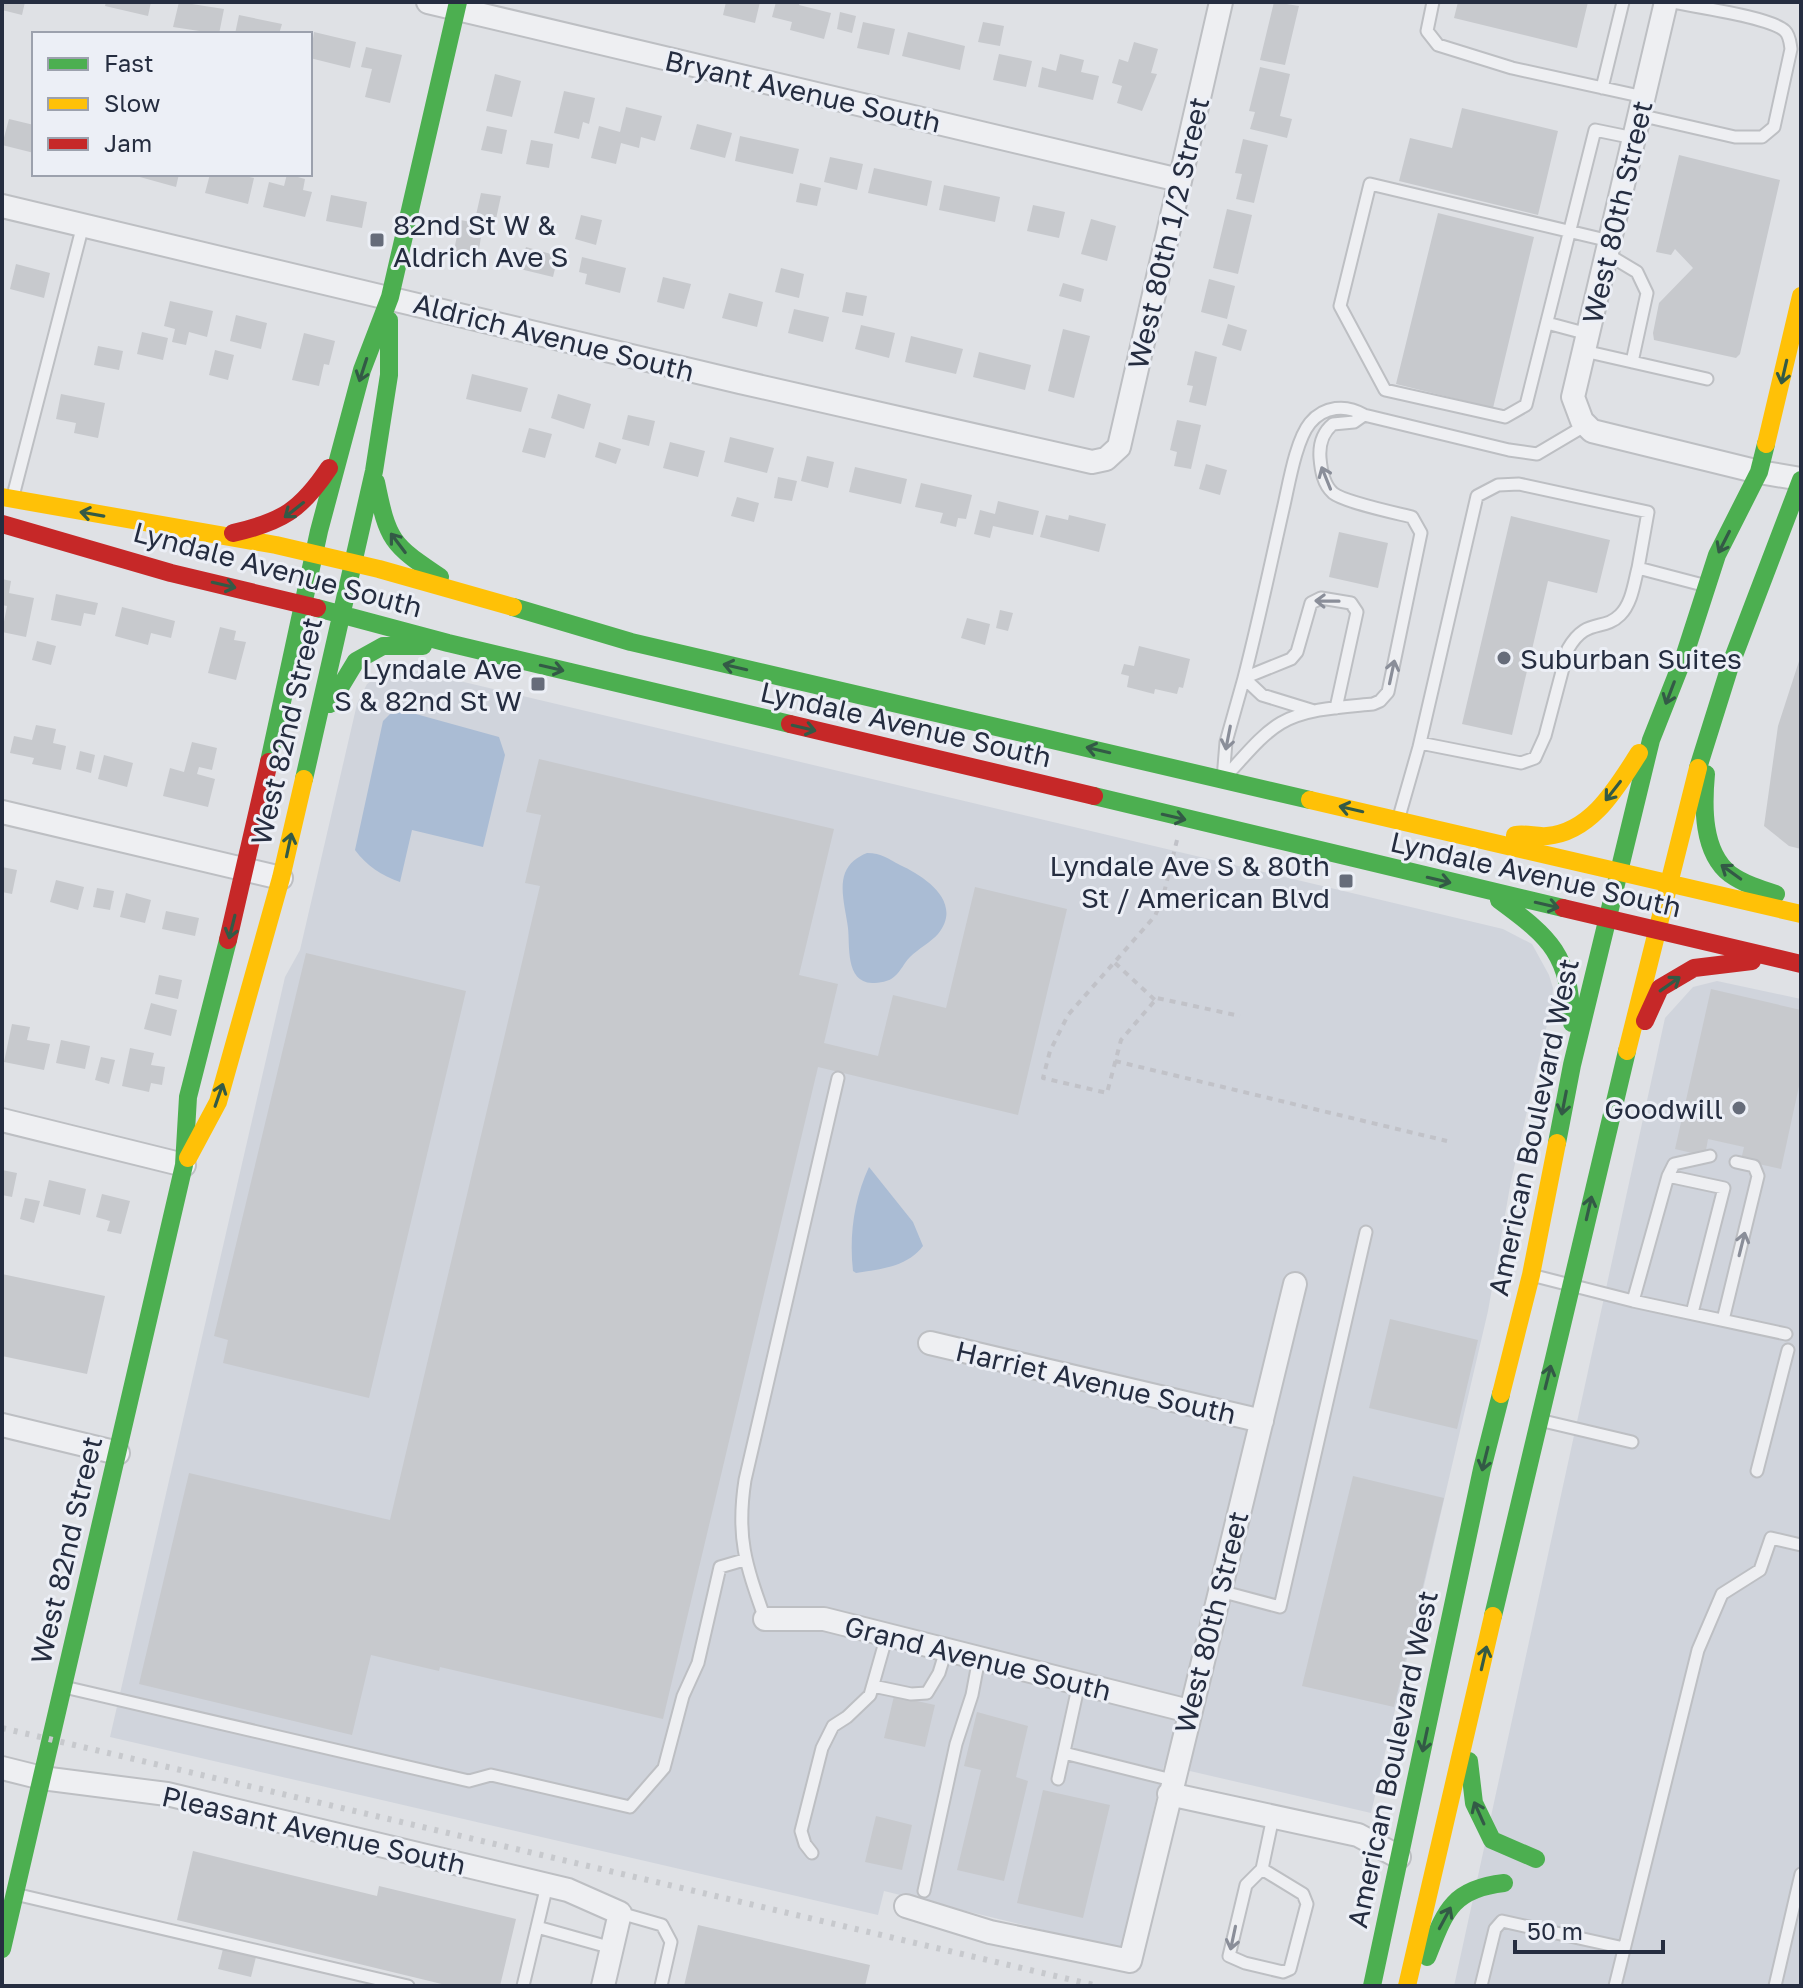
<svg xmlns="http://www.w3.org/2000/svg" width="1803" height="1988" viewBox="0 0 1803 1988" font-family="'Golos Text',sans-serif">
<rect width="100%" height="100%" fill="#dfe1e5"/>
<path fill="#d0d4dc" d="M401,667L1503,929L1532,944L1549,975L1553,988L1552,1003L1511,1181L1488,1311L1371,1813L1164,1765L1121,1949L884,1891L878,1915L110,1737L285,977L300,950L357,704L367,684L388,670Z
M1717,981L1801,999V1986H1454L1665,1018L1693,987Z"/>
<path fill="#aabcd4" d="M405,711L499,737L505,755L483,847L412,830L400,882C382,876 366,865 355,850L383,721L392,712Z
M867,853C882,853 888,859 900,865C924,876 964,902 938,934C931,942 918,949 910,957C904,963 901,971 895,976C889,982 879,983 872,983C845,982 850,945 848,928C846,911 839,889 845,873C849,863 857,857 867,853Z
M869,1167L913,1222L923,1246C907,1267 881,1269 856,1273L853,1271C849,1236 854,1199 869,1167Z"/>
<path fill="#c7c9cd" d="M2,2H25L22,15L2,10Z
M106,2H151L148,16L105,6Z
M179,2L224,9L219,34L173,27Z
M726,2H760L755,23L723,15Z
M776,2H800L799,5L831,13L824,39L790,30L792,22L772,17Z
M1274,2L1299,6L1285,65L1260,60Z
M1458,2H1588L1577,48L1454,18Z
M840,12L856,16L852,33L837,29Z
M239,15L282,24L279,34H235Z
M863,22L895,29L889,55L857,48Z
M983,22L1004,26L1000,46L978,42Z
M314,32L356,42L350,68L310,58Z
M908,32L965,46L960,70L902,56Z
M1134,42L1158,49L1151,73L1157,74L1142,111L1117,103L1122,86L1112,83L1119,59L1128,62Z
M366,47L402,55L390,103L365,97L372,69L361,67Z
M999,54L1032,61L1026,87L993,80Z
M1060,54L1084,60L1081,72L1099,76L1093,100L1038,87L1042,67L1056,71Z
M1260,67L1290,74L1280,116L1292,119L1287,138L1250,129L1255,112L1249,111Z
M495,74L521,81L512,117L486,111Z
M564,91L595,98L589,124L583,122L579,139L554,133Z
M626,107L662,116L655,141L641,137L639,148L621,143L616,164L591,158L599,126L620,132Z
M1462,108L1558,131L1538,215L1399,181L1410,138L1452,148Z
M9,119L34,125V153L2,145Z
M697,124L732,133L725,158L690,149Z
M487,126L507,130L502,154L481,150Z
M740,136L799,149L793,174L735,161Z
M1243,139L1268,145L1254,203L1236,199L1242,174L1235,173Z
M531,140L553,144L549,168L526,164Z
M1679,155L1780,180L1740,354L1736,358L1654,340L1653,333L1659,303L1693,268L1675,249L1671,255L1656,252Z
M830,157L863,164L857,190L824,182Z
M874,168L932,181L927,206L868,193Z
M129,174H179L176,187Z
M210,174H236L254,178L248,204L205,193Z
M287,174L305,179L303,190L312,192L305,217L263,207L269,182L284,186Z
M800,183L821,188L817,206L796,202Z
M944,185L1000,197L995,222L939,210Z
M481,193L501,196L496,219L476,215Z
M331,195L367,202L362,228L326,221Z
M1033,205L1065,212L1059,238L1027,231Z
M1227,209L1252,215L1238,274L1213,268Z
M1438,213L1534,237L1493,408L1396,384Z
M581,215L602,220L596,245L575,239Z
M1091,219L1116,226L1107,261L1081,254Z
M460,220L483,224L478,256L454,251Z
M526,247L558,256L553,277L520,269Z
M582,257L626,268L620,293L585,284L587,274L579,272Z
M16,264L50,273L44,298L10,289Z
M781,268L804,274L799,298L775,292Z
M663,277L691,284L684,309L657,302Z
M1209,279L1235,286L1227,319L1201,312Z
M1063,283L1084,289L1081,302L1059,296Z
M846,292L867,296L863,316L842,312Z
M729,293L763,302L757,327L722,318Z
M170,301L213,311L207,337L189,332L186,345L172,342L175,329L164,326Z
M794,309L829,317L823,342L788,333Z
M236,315L267,323L261,349L230,341Z
M1228,324L1247,330L1241,351L1222,345Z
M861,325L895,333L889,358L855,349Z
M1063,329L1090,336L1074,398L1048,391Z
M142,332L168,338L163,360L137,354Z
M304,333L335,341L329,365L324,364L319,386L292,380Z
M911,336L963,349L956,374L905,362Z
M98,346L123,351L119,370L94,365Z
M215,350L234,355L228,380L209,375Z
M1195,351L1217,357L1206,406L1189,402L1193,386L1187,385Z
M979,352L1031,365L1025,390L973,377Z
M472,374L528,388L521,412L466,399Z
M61,394L105,403L98,438L74,433L76,423L56,419Z
M558,394L591,404L584,429L551,418Z
M628,415L655,421L649,446L622,439Z
M1177,420L1201,425L1191,469L1174,466L1177,452L1170,450Z
M529,428L552,434L545,458L522,452Z
M730,437L774,448L767,473L724,462Z
M599,442L621,449L616,464L595,457Z
M670,442L705,451L698,477L663,468Z
M807,456L834,462L828,488L801,481Z
M1206,464L1227,470L1220,495L1199,489Z
M855,467L907,479L901,504L849,492Z
M778,477L797,481L792,501L774,498Z
M921,483L972,495L966,519L958,518L956,527L940,523L943,513L915,507Z
M737,497L759,503L754,522L731,516Z
M998,501L1039,511L1033,535L993,526L990,538L974,534L980,510L995,514Z
M1046,515L1068,520L1069,515L1106,524L1099,552L1040,537Z
M1511,516L1610,540L1597,593L1548,581L1512,735L1462,724Z
M1339,532L1388,543L1378,588L1329,577Z
M2,579L11,581L9,593L34,598L26,637L2,632L7,606L2,605Z
M56,594L98,603L95,615L84,613L81,626L51,620Z
M122,607L175,621L171,638L151,633L148,645L115,636Z
M1000,610L1013,613L1008,631L996,628Z
M967,618L990,624L985,645L961,638Z
M220,627L236,631L234,640L246,642L236,680L208,673Z
M37,641L56,646L51,665L32,660Z
M1139,646L1190,659L1183,688L1179,687L1177,694L1155,689L1154,694L1127,687L1129,676L1121,674L1124,664L1134,666Z
M1801,655V849L1789,846L1764,826L1778,726Z
M36,725L56,729L53,743L66,746L61,770L32,764L34,758L10,753L14,736L32,740Z
M192,742L217,748L212,770L199,767L197,774L215,779L208,807L163,796L170,768L184,772Z
M80,751L95,755L91,773L76,769Z
M104,755L133,763L127,787L98,779Z
M539,759L834,829L799,975L838,984L824,1043L878,1056L893,995L946,1008L975,887L1067,909L1018,1115L818,1067L663,1719L440,1667L439,1671L371,1655L352,1735L139,1684L189,1473L390,1520L540,886L525,883L541,815L526,812Z
M2,867L17,870L12,894L2,892Z
M56,880L84,887L78,910L50,902Z
M97,888L114,891L110,910L93,907Z
M126,893L151,900L145,923L120,917Z
M166,911L199,918L195,936L162,929Z
M306,953L466,991L369,1398L223,1363L228,1340L214,1336Z
M159,975L182,980L178,999L155,994Z
M1711,989L1801,1010V1077L1781,1169L1741,1160L1744,1147L1708,1139L1705,1156L1675,1149Z
M151,1003L177,1010L171,1036L144,1029Z
M12,1024L30,1027L27,1040L50,1044L44,1070L4,1062Z
M61,1040L90,1046L85,1069L56,1063Z
M130,1048L154,1053L151,1065L165,1067L162,1085L151,1083L149,1092L122,1086Z
M101,1057L115,1060L109,1084L95,1080Z
M2,1170L17,1173L12,1197L2,1195Z
M49,1180L86,1189L80,1215L43,1206Z
M102,1194L130,1201L121,1234L107,1231L110,1221L96,1217Z
M25,1198L40,1201L34,1223L20,1219Z
M2,1274L105,1296L87,1374L2,1356Z
M1390,1319L1478,1340L1457,1429L1369,1408Z
M1353,1476L1444,1498L1394,1707L1302,1686Z
M894,1696L935,1705L925,1747L884,1738Z
M977,1712L1028,1726L1016,1777L1028,1781L1004,1881L957,1870L981,1770L964,1766Z
M1043,1790L1110,1805L1083,1918L1017,1903Z
M876,1816L912,1825L902,1870L865,1862Z
M193,1851L377,1896L379,1886L516,1919L500,1986H450L177,1920Z
M698,1925L870,1965L865,1986H684Z
M223,1949L256,1957L251,1977L218,1969Z"/>
<g fill="none" stroke-linecap="round" stroke-linejoin="round">
<defs>
<path id="lane" d="M1433,2L1427,31L1438,45L1512,68L1644,97
M1602,88L1623,2
M1639,115L1735,137H1762L1774,127L1791,49C1790,43 1790,36 1785,31C1771,17 1695,7 1672,2
M1610,241L1370,184L1340,306L1385,390L1505,417L1526,405L1595,130L1634,138
M1607,254L1637,272L1647,293L1632,362
M1547,323L1588,334
M1584,351L1707,379
M13,496L83,225
M1336,708L1357,612L1351,603L1321,598L1311,603L1297,652L1291,659L1244,678L1226,742L1223,779C1241,761 1259,736 1281,723C1307,708 1343,707 1373,704L1380,701L1388,692L1421,533L1412,517C1396,513 1344,502 1333,493C1323,484 1321,470 1320,458C1319,444 1322,433 1333,424L1354,422L1364,415
M1314,711L1262,695L1244,678C1259,620 1271,562 1284,505C1289,483 1296,440 1310,423C1324,406 1346,404 1364,415L1509,450L1537,454L1586,425
M1420,743L1521,763L1535,758L1545,736L1568,649C1586,617 1603,632 1620,615C1632,603 1634,583 1638,568
M1399,817L1419,747L1477,496L1498,485L1519,484L1648,512L1638,568L1703,585
M1668,1176L1724,1188L1692,1313
M1535,1276L1633,1301L1786,1334
M1633,1301L1668,1176L1674,1164L1710,1156
M1723,1320L1758,1176L1754,1166L1736,1162
M1539,1420L1632,1442
M1757,1471L1788,1350
M1220,1591L1280,1607L1366,1232
M765,1619C746,1565 736,1538 745,1480L838,1078
M873,1686L911,1694L927,1693L939,1673L946,1650
M64,1687L469,1781L491,1775L630,1807L664,1768L683,1696L698,1663L720,1567L744,1560
M1064,1753L1172,1780
M1058,1779L1079,1683
M812,1853L805,1844L801,1831L822,1748L833,1726L847,1717L870,1695L887,1635
M1262,1869L1303,1894L1307,1904L1290,1969L1283,1972L1245,1963L1229,1956L1246,1885L1262,1869L1273,1817
M924,1891L956,1744L972,1695L979,1658
M19,1895L408,1986
M620,1913L662,1925L671,1942L661,1986
M537,1927L612,1948
M523,1986L547,1885
M1481,1986L1495,1929L1502,1921L1624,1948
M1615,1986L1698,1650L1722,1594L1760,1570L1771,1538L1801,1545
M1775,1986L1801,1874"/>
<path id="street" d="M428,2L1179,180
M1666,2L1573,397L1582,421L1592,431L1759,472L1801,479
M2,206L740,382L1092,462L1106,459L1119,447L1221,2
M2,812L281,878
M2,1120L184,1165
M930,1343L1262,1421
M2,1425L118,1453
M765,1619H824L1189,1711
M2,1768L42,1778L167,1794L568,1890L620,1913L603,1986
M1169,1794L1358,1835L1399,1857
M906,1906L990,1932L1130,1961L1295,1284"/>
</defs>
<use href="#lane" stroke="#bdbfc3" stroke-width="15"/>
<use href="#street" stroke="#bdbfc3" stroke-width="26"/>
<path stroke="#c1c2c8" stroke-width="4" stroke-dasharray="6 6" stroke-linecap="butt" d="M1177,840L1163,897L1155,916L1068,1015L1050,1051L1043,1078L1107,1093L1121,1040L1157,998L1240,1016
M1115,963L1155,1000
M1115,1061L1447,1141"/>
<use href="#lane" stroke="#eeeff2" stroke-width="11"/>
<use href="#street" stroke="#eeeff2" stroke-width="22"/>
<path stroke="#4caf50" stroke-width="18" d="M376,482C388,541 391,544 440,577
M513,607L631,642L1310,800
M317,608L448,643L790,724
M330,704L356,661L383,646H423
M269,762L319,531L362,370L390,297L458,2
M1698,768L1730,666L1801,480
M1706,774C1703,806 1702,852 1730,874C1744,884 1760,889 1776,894
M304,779L374,471L389,375V320
M1094,796L1563,908
M1499,900C1552,939 1569,954 1572,1023
M1557,1143L1572,1065L1651,740L1685,654L1717,555L1759,472L1766,444
M1493,1616L1627,1051
M1469,1761L1474,1803L1492,1840L1536,1859
M2,1949L184,1165L188,1097L228,940
M1427,1957C1445,1912 1451,1889 1504,1883
M1372,1986L1482,1469L1501,1394"/>
<path stroke="#ffc107" stroke-width="18" d="M1766,444L1801,296
M2,497L276,545L379,569L513,607
M1310,800L1801,914
M1515,835C1526,833 1536,837 1547,836C1592,832 1617,787 1639,753
M1627,1051L1698,768
M188,1158L218,1102L281,878L304,779
M1501,1394L1531,1275L1557,1143
M1407,1986L1493,1616"/>
<path stroke="#c62828" stroke-width="18" d="M2,524L171,573L317,608
M233,533C282,522 301,510 329,468
M790,724L1094,796
M1563,908L1801,964
M228,940L269,762
M1645,1021L1660,988L1694,968L1752,961"/>
<path stroke="#c7c9cd" stroke-width="6" stroke-dasharray="4 8" stroke-linecap="butt" d="M2,1728L1098,1986"/>
</g>
<defs><path id="oneway-shaft" d="M-6 0H5M1.5-3L5.5 0L1.5 3" fill="none" stroke-width="1.6" stroke-linecap="round" stroke-linejoin="round" transform="scale(2)"/></defs>
<g stroke="#335a46">
<use href="#oneway-shaft" transform="translate(363 370) rotate(108)"/>
<use href="#oneway-shaft" transform="translate(1784 372) rotate(103)"/>
<use href="#oneway-shaft" transform="translate(294 510) rotate(142)"/>
<use href="#oneway-shaft" transform="translate(92 514) rotate(-170)"/>
<use href="#oneway-shaft" transform="translate(1724 542) rotate(117)"/>
<use href="#oneway-shaft" transform="translate(398 543) rotate(-127)"/>
<use href="#oneway-shaft" transform="translate(224 585) rotate(13)"/>
<use href="#oneway-shaft" transform="translate(735 667) rotate(-167)"/>
<use href="#oneway-shaft" transform="translate(552 668) rotate(13)"/>
<use href="#oneway-shaft" transform="translate(1670 693) rotate(111)"/>
<use href="#oneway-shaft" transform="translate(804 728) rotate(13)"/>
<use href="#oneway-shaft" transform="translate(1098 750) rotate(-167)"/>
<use href="#oneway-shaft" transform="translate(1613 791) rotate(128)"/>
<use href="#oneway-shaft" transform="translate(1351 809) rotate(-167)"/>
<use href="#oneway-shaft" transform="translate(1174 817) rotate(13)"/>
<use href="#oneway-shaft" transform="translate(289 845) rotate(-78)"/>
<use href="#oneway-shaft" transform="translate(1731 872) rotate(-144)"/>
<use href="#oneway-shaft" transform="translate(1439 880) rotate(13)"/>
<use href="#oneway-shaft" transform="translate(1547 905) rotate(13)"/>
<use href="#oneway-shaft" transform="translate(232 927) rotate(104)"/>
<use href="#oneway-shaft" transform="translate(1670 984) rotate(-35)"/>
<use href="#oneway-shaft" transform="translate(219 1095) rotate(-71)"/>
<use href="#oneway-shaft" transform="translate(1564 1103) rotate(101)"/>
<use href="#oneway-shaft" transform="translate(1589 1208) rotate(-77)"/>
<use href="#oneway-shaft" transform="translate(1548 1377) rotate(-76)"/>
<use href="#oneway-shaft" transform="translate(1485 1459) rotate(104)"/>
<use href="#oneway-shaft" transform="translate(1484 1658) rotate(-77)"/>
<use href="#oneway-shaft" transform="translate(1425 1740) rotate(102)"/>
<use href="#oneway-shaft" transform="translate(1479 1813) rotate(-114)"/>
<use href="#oneway-shaft" transform="translate(1445 1918) rotate(-62)"/>
</g>
<g stroke="#8a8e99">
<use href="#oneway-shaft" transform="translate(1326 478) rotate(-112)"/>
<use href="#oneway-shaft" transform="translate(1327 601) rotate(-179)"/>
<use href="#oneway-shaft" transform="translate(1392 672) rotate(-78)"/>
<use href="#oneway-shaft" transform="translate(1228 738) rotate(101)"/>
<use href="#oneway-shaft" transform="translate(1742 1244) rotate(-76)"/>
<use href="#oneway-shaft" transform="translate(1233 1938) rotate(102)"/>
</g>
<g fill="#666c7a" stroke="#eceff6" stroke-width="3">
<rect x="369" y="232" width="16" height="16" rx="4"/>
<circle cx="1504" cy="658" r="8"/>
<rect x="530" y="676" width="16" height="16" rx="4"/>
<rect x="1338" y="873" width="16" height="16" rx="4"/>
<circle cx="1739" cy="1108" r="8"/>
</g>
<g text-anchor="middle" dominant-baseline="central" stroke-width="6" stroke-linejoin="round" paint-order="stroke">
<g font-size="28" fill="#252d40" stroke="#eceff6">
<text transform="translate(803 91) rotate(13)">Bryant Avenue South</text>
<text transform="translate(1617 212) rotate(-77)">West 80th Street</text>
<text transform="translate(1168 233) rotate(-77)">West 80th 1/2 Street</text>
<text transform="translate(554 337) rotate(14)">Aldrich Avenue South</text>
<text transform="translate(278 569) rotate(15)">Lyndale Avenue South</text>
<text transform="translate(906 724) rotate(13)">Lyndale Avenue South</text>
<text transform="translate(286 731) rotate(-77)">West 82nd Street</text>
<text transform="translate(1536 874) rotate(13)">Lyndale Avenue South</text>
<text transform="translate(1533 1127) rotate(-78)">American Boulevard West</text>
<text transform="translate(1096 1382) rotate(13)">Harriet Avenue South</text>
<text transform="translate(66 1550) rotate(-77)">West 82nd Street</text>
<text transform="translate(1211 1622) rotate(-76)">West 80th Street</text>
<text transform="translate(978 1658) rotate(14)">Grand Avenue South</text>
<text transform="translate(1392 1759) rotate(-78)">American Boulevard West</text>
<text transform="translate(314 1830) rotate(13)">Pleasant Avenue South</text>
</g>
<g font-size="28" fill="#252d40" stroke="#eceff6" text-anchor="end">
<text x="393" y="224" text-anchor="start">82nd St W &amp;<tspan x="393" dy="32">Aldrich Ave S</tspan></text>
<text x="1520" y="658" text-anchor="start">Suburban Suites</text>
<text x="522" y="668">Lyndale Ave<tspan x="522" dy="32">S &amp; 82nd St W</tspan></text>
<text x="1330" y="865">Lyndale Ave S &amp; 80th<tspan x="1330" dy="32">St / American Blvd</tspan></text>
<text x="1723" y="1108">Goodwill</text>
</g>
</g>
<rect width="1803" height="1988" fill="none" stroke="#252d40" stroke-width="8"/>
<rect x="32" y="32" width="280" height="144" fill="#eceff6" stroke="#9ca1ad" stroke-width="2"/>
<rect x="48" y="58" width="40" height="12" fill="#4caf50" stroke="#9ca1ad" stroke-width="2"/>
<text x="104" y="72" font-size="24" fill="#252d40">Fast</text>
<rect x="48" y="98" width="40" height="12" fill="#ffc107" stroke="#9ca1ad" stroke-width="2"/>
<text x="104" y="112" font-size="24" fill="#252d40">Slow</text>
<rect x="48" y="138" width="40" height="12" fill="#c62828" stroke="#9ca1ad" stroke-width="2"/>
<text x="104" y="152" font-size="24" fill="#252d40">Jam</text>
<path d="M1515 1940v12h148v-12" fill="none" stroke="#252d40" stroke-width="4"/>
<text x="1527" y="1940" font-size="24" fill="#252d40" stroke="#eceff6" stroke-width="6" paint-order="stroke">50 m</text>
</svg>
